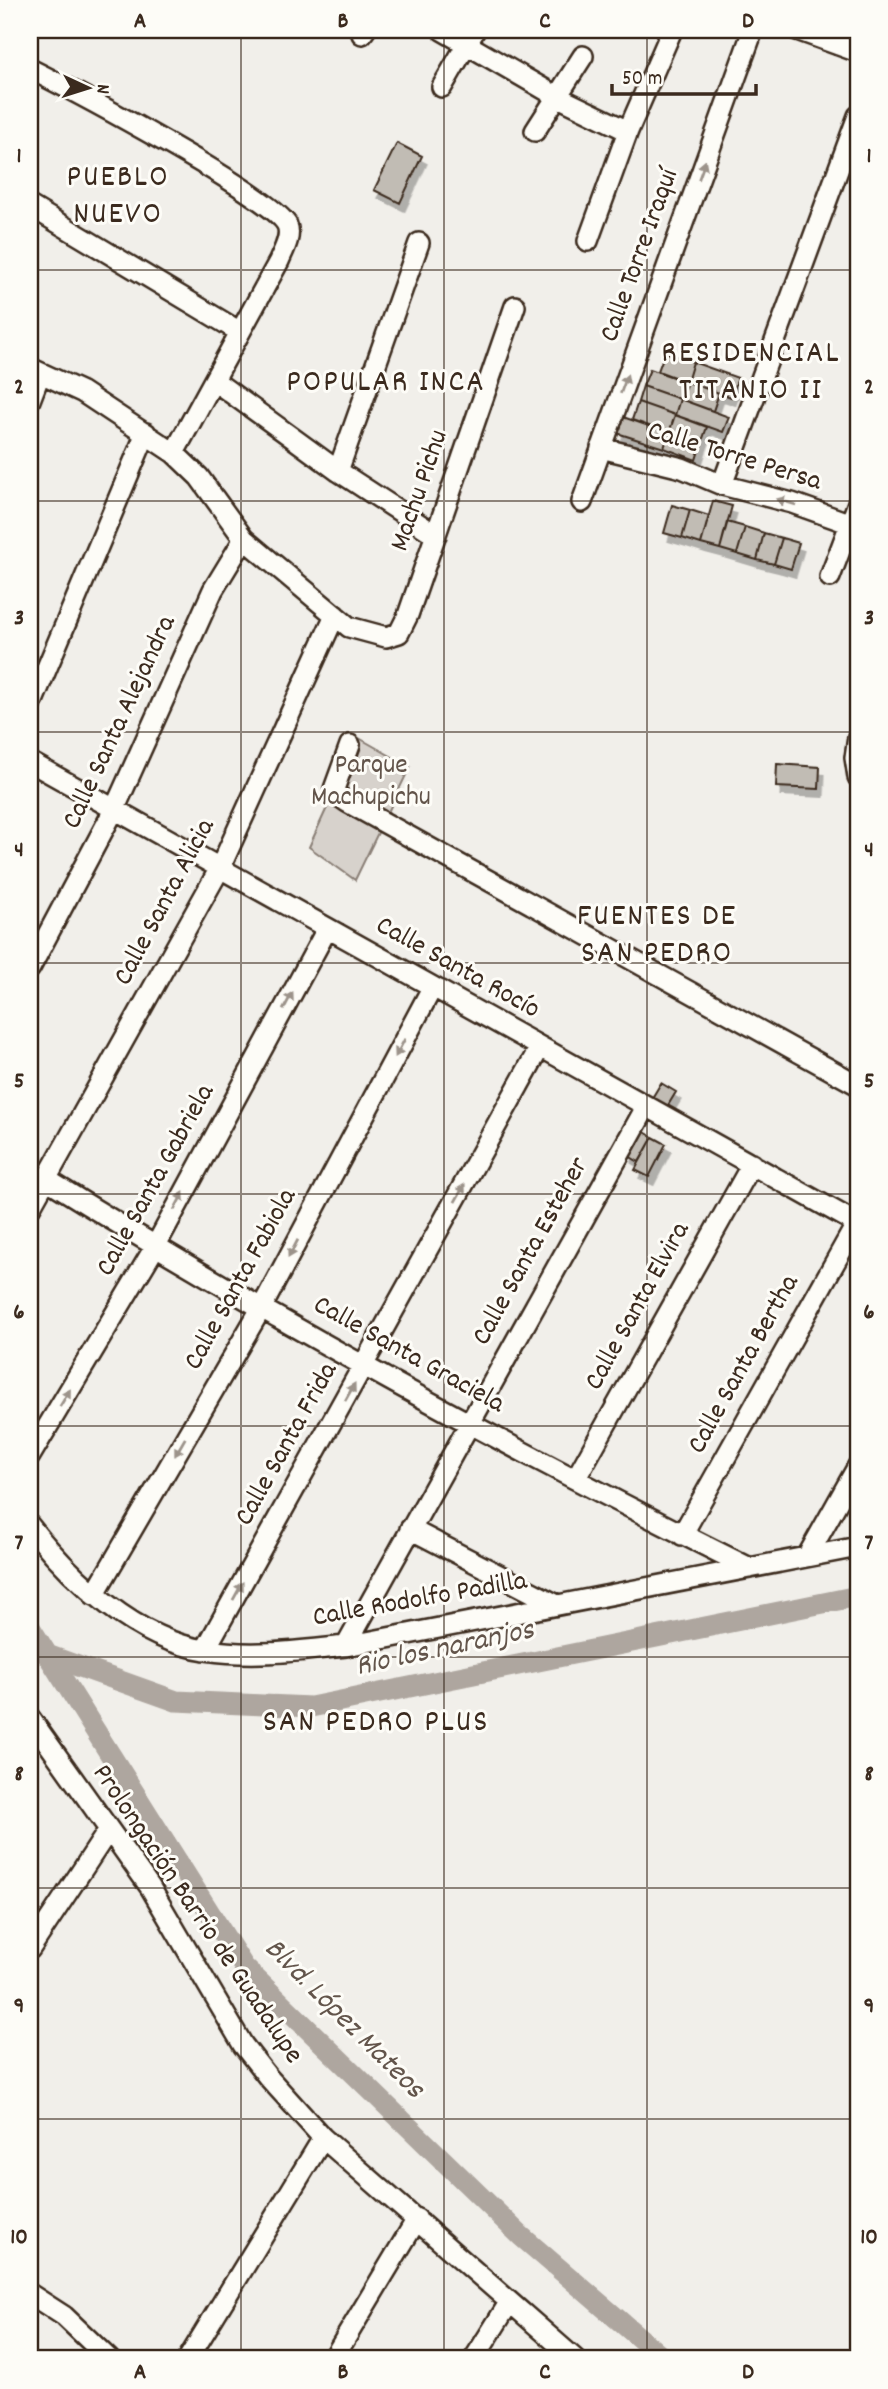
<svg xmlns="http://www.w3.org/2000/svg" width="888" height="2389" viewBox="0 0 888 2389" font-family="Dekko,sans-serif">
<defs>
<filter id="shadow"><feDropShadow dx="4.5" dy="8" stdDeviation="0" flood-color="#0004"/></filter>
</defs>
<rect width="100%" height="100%" fill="#f1efea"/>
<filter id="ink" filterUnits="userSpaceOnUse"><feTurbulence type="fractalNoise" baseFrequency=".0143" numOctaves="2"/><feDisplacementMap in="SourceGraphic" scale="14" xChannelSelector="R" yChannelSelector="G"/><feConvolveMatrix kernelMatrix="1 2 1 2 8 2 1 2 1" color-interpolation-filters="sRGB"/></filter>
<g filter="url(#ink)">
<path fill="#d7d2cc" stroke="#897e75" stroke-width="2" d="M359,738L410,767L355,880L309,847Z"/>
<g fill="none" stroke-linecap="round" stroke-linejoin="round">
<path stroke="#aea69f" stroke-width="21" d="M30,1627L244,1967L521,2236L664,2359
M47,1655L176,1701L311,1707L858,1596"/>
</g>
<path fill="#c1bcb4" stroke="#3b2a1e" stroke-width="2" filter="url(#shadow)" d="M397,143L422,156L400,203L374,190Z
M665,352L693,362L687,382L658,371Z
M693,362L738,378L731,397L687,382Z
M650,369L687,382L680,399L643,386Z
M687,382L719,393L713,411L680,399Z
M643,386L680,399L675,415L638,402Z
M680,399L729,417L723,432L675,415Z
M638,402L675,415L669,433L632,420Z
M675,415L707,427L701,444L669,433Z
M623,417L669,433L664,448L617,433Z
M669,433L701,444L696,460L664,448Z
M713,501L732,506L720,549L701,544Z
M672,505L690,510L682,538L664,533Z
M690,510L709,516L701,544L682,538Z
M727,522L745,527L737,554L720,549Z
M745,527L764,533L757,560L737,554Z
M764,533L782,538L774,564L757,560Z
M782,538L799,543L791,569L774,564Z
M777,764L820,767L819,789L776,787Z
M661,1083L676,1092L667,1107L652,1098Z
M641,1130L653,1137L639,1162L627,1155Z
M653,1137L666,1144L649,1177L635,1170Z"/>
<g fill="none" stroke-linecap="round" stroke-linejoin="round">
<defs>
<path id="street" d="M442,30L556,96L628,131
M797,30L858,52
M362,34L365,30
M30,69C70,89 273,196 287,225C292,237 283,251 279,261L174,453
M442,87L475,30
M535,131L583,56
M30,206L240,332
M588,241L628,131L672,30
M30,368L82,392L174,453L199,477L244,539L349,627L386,637L399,633L408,615L515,306
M216,382L338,471L436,535
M30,400L40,374
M601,448L682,468L722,485L792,503L851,524
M338,471L419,243
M722,485L858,116
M582,502L753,30
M830,577L858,503
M30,708L146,433
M858,737L855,758L858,777
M350,745L334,789L337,795L347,802L858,1085
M30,762L858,1224
M30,968L115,808L213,590L244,539
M46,1179C273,1321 510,1449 750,1568
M30,1208L220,868L335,615
M30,1456L155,1247L327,929
M576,1478L752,1164
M30,1526C71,1579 137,1641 206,1650C253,1657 299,1651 346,1646L858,1547
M410,1529L557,1605
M682,1535L857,1223
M808,1555L858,1466
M94,1595L262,1307L432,988
M346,1646L646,1107
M205,1650L540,1047
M30,1718L150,1887L243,2045L268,2077L323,2138L575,2359
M30,1949L108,1831
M30,2294L64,2316L109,2359
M188,2359L323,2138
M333,2359L417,2219
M474,2359L509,2303"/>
</defs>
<use href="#street" stroke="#3b2a1e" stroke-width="24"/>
<use href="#street" stroke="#fdfcf7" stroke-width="19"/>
</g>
<defs><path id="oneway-solid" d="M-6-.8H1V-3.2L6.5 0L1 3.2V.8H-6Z" transform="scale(1.75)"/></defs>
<g fill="#9c938a">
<use href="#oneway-solid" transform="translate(702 170) rotate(-70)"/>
<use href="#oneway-solid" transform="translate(624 384) rotate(-70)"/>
<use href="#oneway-solid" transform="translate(786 502) rotate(-164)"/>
<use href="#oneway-solid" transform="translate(288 1001) rotate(-62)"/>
<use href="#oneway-solid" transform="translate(400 1048) rotate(118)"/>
<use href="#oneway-solid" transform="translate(460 1193) rotate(-61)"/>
<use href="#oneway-solid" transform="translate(179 1201) rotate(-62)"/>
<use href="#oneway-solid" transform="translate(293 1249) rotate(118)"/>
<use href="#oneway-solid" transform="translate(350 1392) rotate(-61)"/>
<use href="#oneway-solid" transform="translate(65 1398) rotate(-59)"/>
<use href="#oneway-solid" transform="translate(180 1447) rotate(120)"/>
<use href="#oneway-solid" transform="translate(238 1591) rotate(-61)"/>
</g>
</g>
<path fill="none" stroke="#3b2a1e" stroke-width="2" stroke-opacity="0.55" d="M241,30V2359M444,30V2359M647,30V2359M30,270H858M30,501H858M30,732H858M30,963H858M30,1194H858M30,1426H858M30,1657H858M30,1888H858M30,2119H858"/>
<g text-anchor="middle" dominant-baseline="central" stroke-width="6" stroke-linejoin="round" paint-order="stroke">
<g font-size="28" fill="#3b2a1e" stroke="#fdfcf7">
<text transform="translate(641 256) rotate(-70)">Calle Torre Iraquí</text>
<text transform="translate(734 458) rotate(17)">Calle Torre Persa</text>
<text transform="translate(421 491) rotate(-71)">Machu Pichu</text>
<text transform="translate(121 723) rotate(-65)">Calle Santa Alejandra</text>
<text transform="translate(166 903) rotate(-62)">Calle Santa Alicia</text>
<text transform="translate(457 969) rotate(29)">Calle Santa Rocío</text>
<text transform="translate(157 1181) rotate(-61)">Calle Santa Gabriela</text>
<text transform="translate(532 1252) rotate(-61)">Calle Santa Esteher</text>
<text transform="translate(242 1280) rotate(-61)">Calle Santa Fabiola</text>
<text transform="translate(639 1307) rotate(-61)">Calle Santa Elvira</text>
<text transform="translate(408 1356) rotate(29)">Calle Santa Graciela</text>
<text transform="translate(745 1365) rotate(-61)">Calle Santa Bertha</text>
<text transform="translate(288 1445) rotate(-61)">Calle Santa Frida</text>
<text transform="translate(420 1601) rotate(-10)">Calle Rodolfo Padilla</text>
<text transform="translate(196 1915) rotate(56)">Prolongación Barrio de Guadalupe</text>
</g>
<g font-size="28" fill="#62544a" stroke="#fdfcf7">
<text x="371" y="767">Parque<tspan x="371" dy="32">Machupichu</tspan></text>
</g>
<g font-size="30" font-style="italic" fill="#63554b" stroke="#fdfcf7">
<text transform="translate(445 1650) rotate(-12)">Rio los naranjos</text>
<text transform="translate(343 2020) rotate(45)">Blvd. López Mateos</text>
</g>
<g font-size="32" letter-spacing="2" fill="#3b2a1e" stroke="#fdfcf7">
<text x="118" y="179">PUEBLO<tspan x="118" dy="37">NUEVO</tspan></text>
<text x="751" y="355">RESIDENCIAL<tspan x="751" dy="37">TITANIO II</tspan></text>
<text x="386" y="384">POPULAR INCA</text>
<text x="657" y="918">FUENTES DE<tspan x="657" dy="37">SAN PEDRO</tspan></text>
<text x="376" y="1724">SAN PEDRO PLUS</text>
</g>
</g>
<rect width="888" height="2389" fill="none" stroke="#fdfcf7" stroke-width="77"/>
<g transform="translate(88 88) rotate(94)" stroke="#fdfcf7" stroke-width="5" paint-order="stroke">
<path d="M0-5L12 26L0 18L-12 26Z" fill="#3b2a1e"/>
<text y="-10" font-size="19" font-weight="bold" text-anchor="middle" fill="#3b2a1e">N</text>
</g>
<path d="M612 84v10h144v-10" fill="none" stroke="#3b2a1e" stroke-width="3.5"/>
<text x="622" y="84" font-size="21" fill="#3b2a1e" stroke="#fdfcf7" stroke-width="5" paint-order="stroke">50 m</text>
<rect x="38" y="38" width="812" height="2312" fill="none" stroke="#3b2a1e" stroke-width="2.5"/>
<g font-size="23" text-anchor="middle" font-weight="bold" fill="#3b2a1e">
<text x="140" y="27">A</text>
<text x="343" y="27">B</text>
<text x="545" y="27">C</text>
<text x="748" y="27">D</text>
<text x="19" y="162">1</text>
<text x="869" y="162">1</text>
<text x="19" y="393">2</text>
<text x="869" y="393">2</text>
<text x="19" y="624">3</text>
<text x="869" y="624">3</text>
<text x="19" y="856">4</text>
<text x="869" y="856">4</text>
<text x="19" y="1087">5</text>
<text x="869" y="1087">5</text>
<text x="19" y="1318">6</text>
<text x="869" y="1318">6</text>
<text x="19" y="1549">7</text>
<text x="869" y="1549">7</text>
<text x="19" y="1780">8</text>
<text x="869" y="1780">8</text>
<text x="19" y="2012">9</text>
<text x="869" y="2012">9</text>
<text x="19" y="2243">10</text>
<text x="869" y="2243">10</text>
<text x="140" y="2378">A</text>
<text x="343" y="2378">B</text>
<text x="545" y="2378">C</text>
<text x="748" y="2378">D</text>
</g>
</svg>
